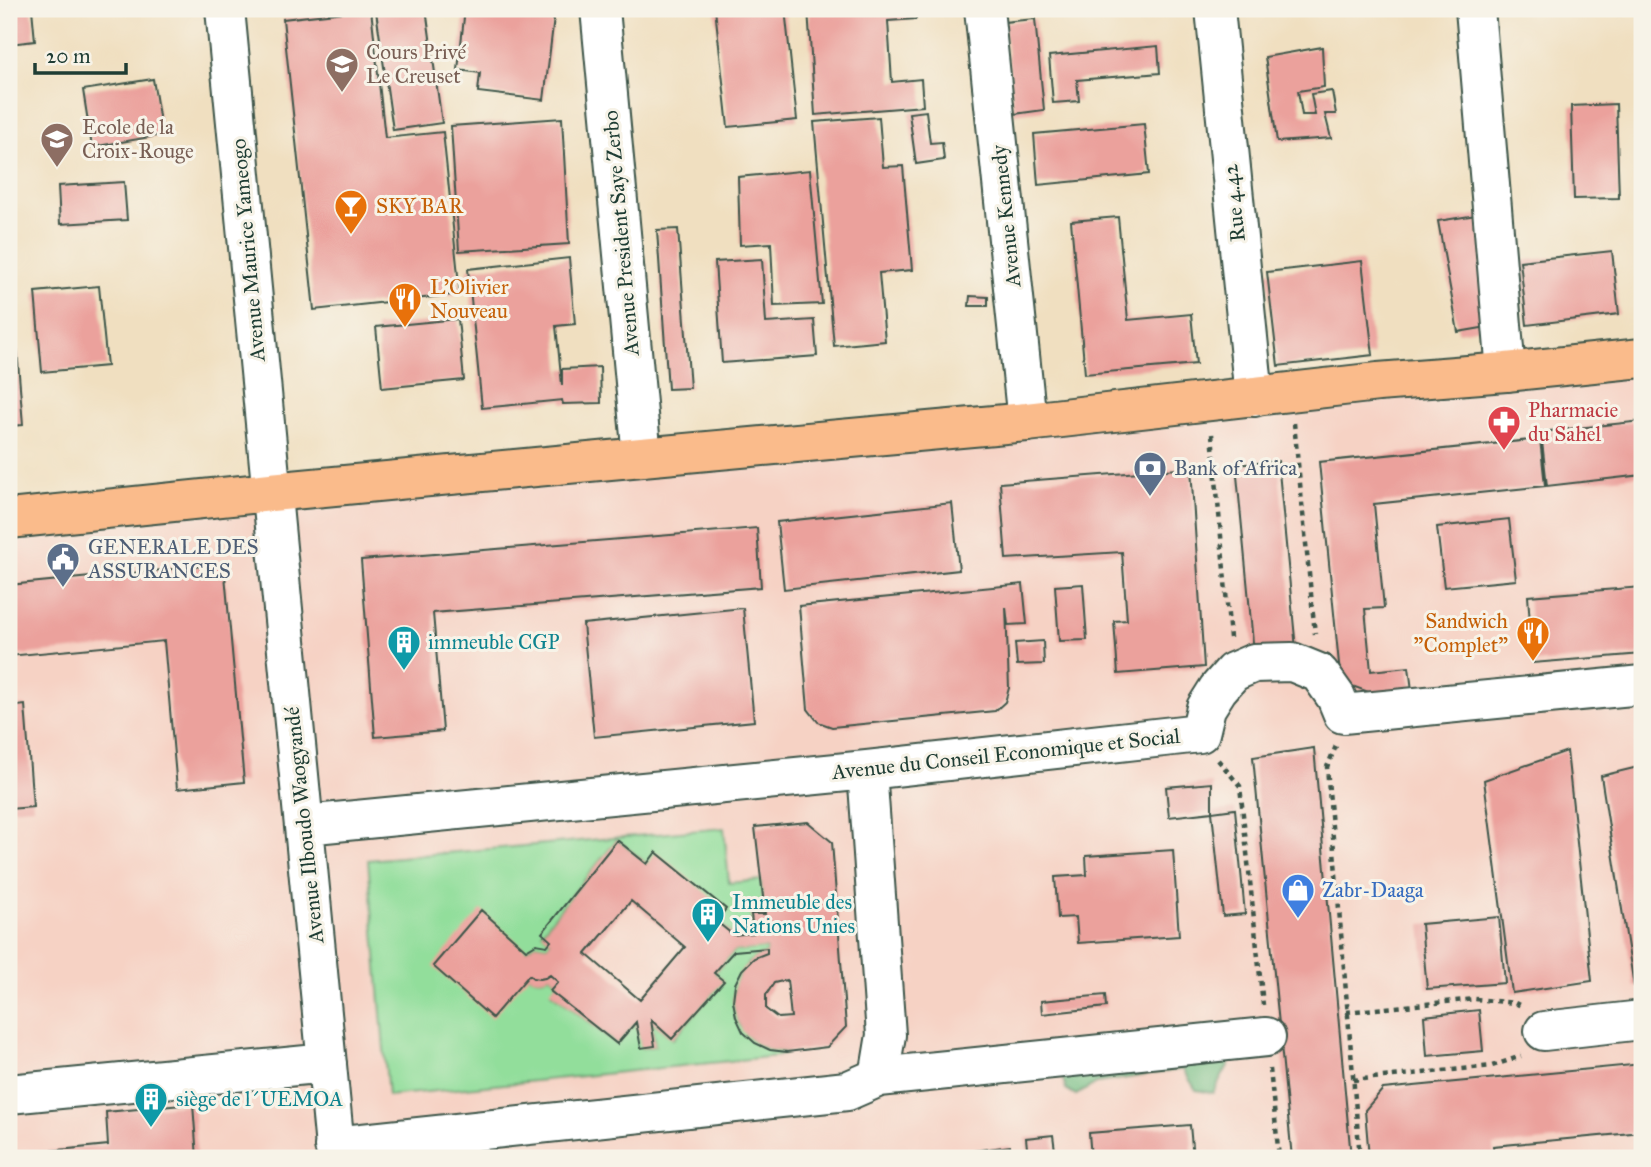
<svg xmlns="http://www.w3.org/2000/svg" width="1651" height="1167" viewBox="0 0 1651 1167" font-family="'IM FELL Great Primer',serif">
<rect width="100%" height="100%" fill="#f7f3e8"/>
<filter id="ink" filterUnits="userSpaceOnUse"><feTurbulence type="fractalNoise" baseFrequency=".0143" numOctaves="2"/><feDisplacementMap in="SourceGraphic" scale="14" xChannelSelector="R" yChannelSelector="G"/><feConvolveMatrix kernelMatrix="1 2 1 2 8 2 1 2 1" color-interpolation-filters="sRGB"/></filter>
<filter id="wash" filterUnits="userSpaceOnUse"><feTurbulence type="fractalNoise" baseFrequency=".00686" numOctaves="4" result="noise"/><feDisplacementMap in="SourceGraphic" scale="28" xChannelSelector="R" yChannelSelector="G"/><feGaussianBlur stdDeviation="1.57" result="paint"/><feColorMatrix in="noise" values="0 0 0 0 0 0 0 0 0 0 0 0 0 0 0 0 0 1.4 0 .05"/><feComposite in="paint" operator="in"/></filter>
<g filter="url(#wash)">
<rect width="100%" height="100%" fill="#f0dfc0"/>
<path fill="#f6d2c4" d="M1642,358V1158H9V521Z"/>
<path fill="#92de9b" stroke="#588e68" stroke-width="2" d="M724,828L729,883L761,880L765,914H751L753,933L733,935L716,921L725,909L647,864L617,840L542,932L551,941L547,946L536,944L526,950L529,975C536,980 543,980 550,975L558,982L551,992L617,1044L636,1022L642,1048L655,1046L651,1020L673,1039L723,981L714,973L734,951L767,948V953C762,955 756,956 752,960C721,985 731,1038 770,1050C775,1052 781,1051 787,1052L778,1056L388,1096L368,860Z"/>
<path fill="#75bd83" stroke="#4a7d5c" stroke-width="2" d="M1220,1034L1229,1064L1213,1093L1196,1090L1183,1069L1097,1083L1076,1095L1066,1089L1058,1060Z"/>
<g id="blocks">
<path fill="#eba19c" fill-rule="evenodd" d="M9,9H32L35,41L9,44Z
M371,9L385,138L443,132L460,294L314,310L283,19Z
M391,9H426L442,123L393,130L376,11Z
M465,9H555L544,100L478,92L480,73L458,70Z
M715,9H785L797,120L728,127Z
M808,9H916V19L888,21L892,82L921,79L923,106L815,115Z
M1035,19L1044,110L1014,114L1004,22Z
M1158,46L1160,73L1077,80L1079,101L1053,103L1049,56Z
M1322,47L1324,87L1298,91L1302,115H1315L1311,94L1332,91L1336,114H1325L1331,138L1277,142L1265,57Z
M153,79L162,135L92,147L83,90Z
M1616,104L1619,198L1574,199L1571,106Z
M926,111L930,143L942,142L944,160L916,164L909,113Z
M879,117L883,167L903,166L912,270L879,273L885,341L834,346L814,122Z
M562,118L569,244L459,251L451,126Z
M1144,124L1149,174L1038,185L1034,134Z
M810,170L822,304L774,306L771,243L740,245L738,177Z
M124,182L127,220L60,224L58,186Z
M1489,213L1499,325L1458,332L1438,221Z
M1118,217L1128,320L1191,314L1196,364L1085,374L1071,221Z
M678,229L690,388L668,389L657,230Z
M1612,251L1619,314L1527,325L1520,261Z
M569,258L575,324L556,326L562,385V369L600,367L601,403L563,404L562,400L482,408L468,269Z
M762,259L766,323L814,320L817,356L722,363L715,262Z
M1362,261L1373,355L1278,366L1267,272Z
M99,286L107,366L42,372L35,292Z
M970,296L988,297V306H969Z
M458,319L464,380L382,388L376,327Z
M9,349H17L23,425L9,426Z
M1642,421V475L1547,486L1541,432Z
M1540,439L1545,486L1374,504L1384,608L1365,609L1371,671L1409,667L1412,690L1374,694L1352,686L1340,674L1319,462Z
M1278,461L1296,649L1254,653L1236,465Z
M1191,468L1204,667L1118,674L1114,621L1127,620L1122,552L1006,559L1000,483Z
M952,503L959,570L784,589L777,522Z
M1509,519L1516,580L1444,587L1437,527Z
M757,528L761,587L433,613L443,731L375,737L361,560Z
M224,564L244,782L177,789L164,641L9,656V585Z
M1023,584L1027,624L1008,625L1006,607L1009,688L1005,702L995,711L832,727L818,722L808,709L799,606Z
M1083,584L1087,640L1059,641L1055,586Z
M1642,587V654L1533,663L1528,596Z
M743,608L754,721L594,737L583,624Z
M1043,641L1044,664L1017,665L1015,643Z
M25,705L33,807L9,809V707Z
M1314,748L1351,1158H1292L1253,757Z
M1567,751L1592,981L1512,993L1484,780Z
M1642,766V985L1634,986L1601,776Z
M1212,783V812L1169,817L1166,787Z
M1235,809L1245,914L1223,916L1212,812Z
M808,822L832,842L846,1027L827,1047L787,1052L770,1050L755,1043L743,1032L736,1017L733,1001L735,984L742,970L754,958L767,953V948L734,951L714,973L724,981L672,1039L651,1020L655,1046L641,1048L636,1022L617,1044L550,991L558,982L550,975L545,978L539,979L533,978L529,975L492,1018L433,966L481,910L526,950L536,944L547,946L551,941L542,933L617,840L647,864L656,852L726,909L716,921L733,935L753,933L751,914H765L755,827ZM631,901L685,947L640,1000L586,954ZM787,980L791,1017L778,1018L766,1009V995L774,983Z
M1173,850L1179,936L1078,943L1076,917L1058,918L1055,877L1087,875L1086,856Z
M1499,917L1505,983L1427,989L1421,924Z
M1105,995L1106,1007L1042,1014L1041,1001Z
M1479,1010L1483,1051L1427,1056L1424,1016Z
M1642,1064V1132L1493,1146L1494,1158H1369L1365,1110L1383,1089Z
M193,1104L197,1158H9V1155L108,1145L106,1112Z
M1190,1125L1193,1158H1091L1089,1133Z
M1053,1135L1056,1158H1028L1026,1138Z
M1010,1146L1012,1158H935V1156Z"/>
</g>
</g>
<g filter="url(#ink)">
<use href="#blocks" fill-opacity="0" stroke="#3e5549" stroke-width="2"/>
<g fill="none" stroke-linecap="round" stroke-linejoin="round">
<defs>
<path id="minor" d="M225,9L336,1158
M600,9L642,457
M984,9L1027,422
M1215,9L1254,397
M1475,9L1506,372
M867,770L886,1035L879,1077
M305,825L867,770L1200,733L1206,708L1218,689L1233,672L1254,663L1292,662L1319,673L1336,697L1343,714L1642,685
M1544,1031L1642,1020
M9,1094L327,1063
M334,1146L847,1091L879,1077L1266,1037"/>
<path id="major" d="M9,519L271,492L642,457L1027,422L1378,382L1506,372L1642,358"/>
</defs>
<use href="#minor" stroke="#3e5549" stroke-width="42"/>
<use href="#major" stroke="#3e5549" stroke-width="42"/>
<path stroke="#3e5549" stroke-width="4.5" stroke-dasharray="5 5" stroke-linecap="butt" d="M1294,423L1315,634
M1212,434L1230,638
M1336,746L1327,767L1360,1158
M1218,760L1240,786L1263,1005
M1346,1012L1475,999L1515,1003L1521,1006
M1270,1069L1279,1158
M1353,1080L1492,1066L1521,1056"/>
<use href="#minor" stroke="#fff" stroke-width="38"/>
<use href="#major" stroke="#fabb8b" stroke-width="38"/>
</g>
</g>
<defs>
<symbol id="school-pin" viewBox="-11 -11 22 30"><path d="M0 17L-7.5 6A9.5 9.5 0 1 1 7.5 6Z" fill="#8d6e63" stroke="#f7f3e8"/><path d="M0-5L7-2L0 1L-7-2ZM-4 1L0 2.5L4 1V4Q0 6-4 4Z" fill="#fff"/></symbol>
<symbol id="bar-pin" viewBox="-11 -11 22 30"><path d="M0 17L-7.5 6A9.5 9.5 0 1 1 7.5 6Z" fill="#e8710a" stroke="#f7f3e8"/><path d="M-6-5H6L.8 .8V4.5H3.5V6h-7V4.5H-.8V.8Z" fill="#fff"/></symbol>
<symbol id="restaurant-pin" viewBox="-11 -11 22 30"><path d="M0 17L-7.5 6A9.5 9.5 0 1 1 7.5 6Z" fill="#e8710a" stroke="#f7f3e8"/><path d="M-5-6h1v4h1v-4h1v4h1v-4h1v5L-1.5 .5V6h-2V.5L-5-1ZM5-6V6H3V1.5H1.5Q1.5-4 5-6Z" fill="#fff"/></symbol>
<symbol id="pharmacy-pin" viewBox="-11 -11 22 30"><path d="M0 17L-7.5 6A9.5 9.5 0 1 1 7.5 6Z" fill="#e0444e" stroke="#f7f3e8"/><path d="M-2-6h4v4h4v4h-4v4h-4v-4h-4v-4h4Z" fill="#fff"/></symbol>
<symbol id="bank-pin" viewBox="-11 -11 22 30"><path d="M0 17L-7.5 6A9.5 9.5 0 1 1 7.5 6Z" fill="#5c6f8a" stroke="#f7f3e8"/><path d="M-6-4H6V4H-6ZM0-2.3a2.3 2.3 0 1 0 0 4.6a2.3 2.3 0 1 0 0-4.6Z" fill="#fff"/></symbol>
<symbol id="civic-pin" viewBox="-11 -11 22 30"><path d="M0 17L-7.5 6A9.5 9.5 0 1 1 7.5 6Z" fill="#5c6f8a" stroke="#f7f3e8"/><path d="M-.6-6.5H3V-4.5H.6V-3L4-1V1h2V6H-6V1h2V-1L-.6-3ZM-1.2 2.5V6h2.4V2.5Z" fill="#fff"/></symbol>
<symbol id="building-pin" viewBox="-11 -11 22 30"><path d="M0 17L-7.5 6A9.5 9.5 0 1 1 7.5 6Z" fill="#0f9aa8" stroke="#f7f3e8"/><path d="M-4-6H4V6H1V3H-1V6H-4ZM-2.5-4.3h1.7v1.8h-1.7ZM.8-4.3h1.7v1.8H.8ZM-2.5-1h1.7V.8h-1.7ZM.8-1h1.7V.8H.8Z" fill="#fff"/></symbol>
<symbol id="shop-pin" viewBox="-11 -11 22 30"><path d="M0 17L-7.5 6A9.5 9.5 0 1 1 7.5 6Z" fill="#3f7fe0" stroke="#f7f3e8"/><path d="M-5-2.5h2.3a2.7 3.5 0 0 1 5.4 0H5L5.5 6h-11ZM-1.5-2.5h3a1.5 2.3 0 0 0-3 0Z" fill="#fff"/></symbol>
</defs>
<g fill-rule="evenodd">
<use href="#school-pin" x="323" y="45" width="38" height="52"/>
<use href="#school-pin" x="38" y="120" width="38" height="52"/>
<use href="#bar-pin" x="332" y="187" width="38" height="52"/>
<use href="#restaurant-pin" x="386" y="280" width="38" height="52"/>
<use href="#pharmacy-pin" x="1485" y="403" width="38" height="52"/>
<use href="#bank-pin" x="1131" y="449" width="38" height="52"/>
<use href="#civic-pin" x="44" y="540" width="38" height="52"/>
<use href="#restaurant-pin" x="1514" y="614" width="38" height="52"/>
<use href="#building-pin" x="385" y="623" width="38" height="52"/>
<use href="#shop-pin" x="1279" y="871" width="38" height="52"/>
<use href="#building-pin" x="689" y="895" width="38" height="52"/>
<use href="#building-pin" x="132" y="1080" width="38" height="52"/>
</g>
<g text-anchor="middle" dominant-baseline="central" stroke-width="6" stroke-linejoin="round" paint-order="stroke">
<g font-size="21" fill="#785e54" stroke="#f7f3e8" text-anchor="start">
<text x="366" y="52">Cours Privé<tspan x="366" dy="24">Le Creuset</tspan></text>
<text x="82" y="127">Ecole de la<tspan x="82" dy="24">Croix-Rouge</tspan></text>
</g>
<g font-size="21" fill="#1f3d34" stroke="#f7f3e8">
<text transform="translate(1234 203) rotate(-96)">Rue 4.42</text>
<text transform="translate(1006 216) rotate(-96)">Avenue Kennedy</text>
<text transform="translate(621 233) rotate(-95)">Avenue President Saye Zerbo</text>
<text transform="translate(248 250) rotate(-95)">Avenue Maurice Yameogo</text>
<text transform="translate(1006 754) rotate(-6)">Avenue du Conseil Economique et Social</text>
<text transform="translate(304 825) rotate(-96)">Avenue Ilboudo Waogyandé</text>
</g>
<g font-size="21" fill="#c56008" stroke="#f7f3e8" text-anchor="start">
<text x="376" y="206">SKY BAR</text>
<text x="430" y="287">L'Olivier<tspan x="430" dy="24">Nouveau</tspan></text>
<text x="1508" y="621" text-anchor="end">Sandwich<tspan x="1508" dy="24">"Complet"</tspan></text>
</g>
<g font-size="21" fill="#be3a42" stroke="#f7f3e8" text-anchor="start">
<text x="1528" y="410">Pharmacie<tspan x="1528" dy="24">du Sahel</tspan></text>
</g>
<g font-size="21" fill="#4e5e75" stroke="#f7f3e8" text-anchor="start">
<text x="1174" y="468">Bank of Africa</text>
<text x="88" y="547">GENERALE DES<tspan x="88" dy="24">ASSURANCES</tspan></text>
</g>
<g font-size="21" fill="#0d838f" stroke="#f7f3e8" text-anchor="start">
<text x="428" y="642">immeuble CGP</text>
<text x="732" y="902">Immeuble des<tspan x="732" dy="24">Nations Unies</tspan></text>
<text x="176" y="1099">siège de l´UEMOA</text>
</g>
<g font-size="21" fill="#366cbe" stroke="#f7f3e8" text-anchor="start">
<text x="1322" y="890">Zabr-Daaga</text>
</g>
</g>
<rect width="1651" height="1167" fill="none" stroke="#f7f3e8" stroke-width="35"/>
<path d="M35 63v10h91v-10" fill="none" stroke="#1f3d34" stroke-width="3.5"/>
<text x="46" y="63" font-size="21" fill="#1f3d34" stroke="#f7f3e8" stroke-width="5" paint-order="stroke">20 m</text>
</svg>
